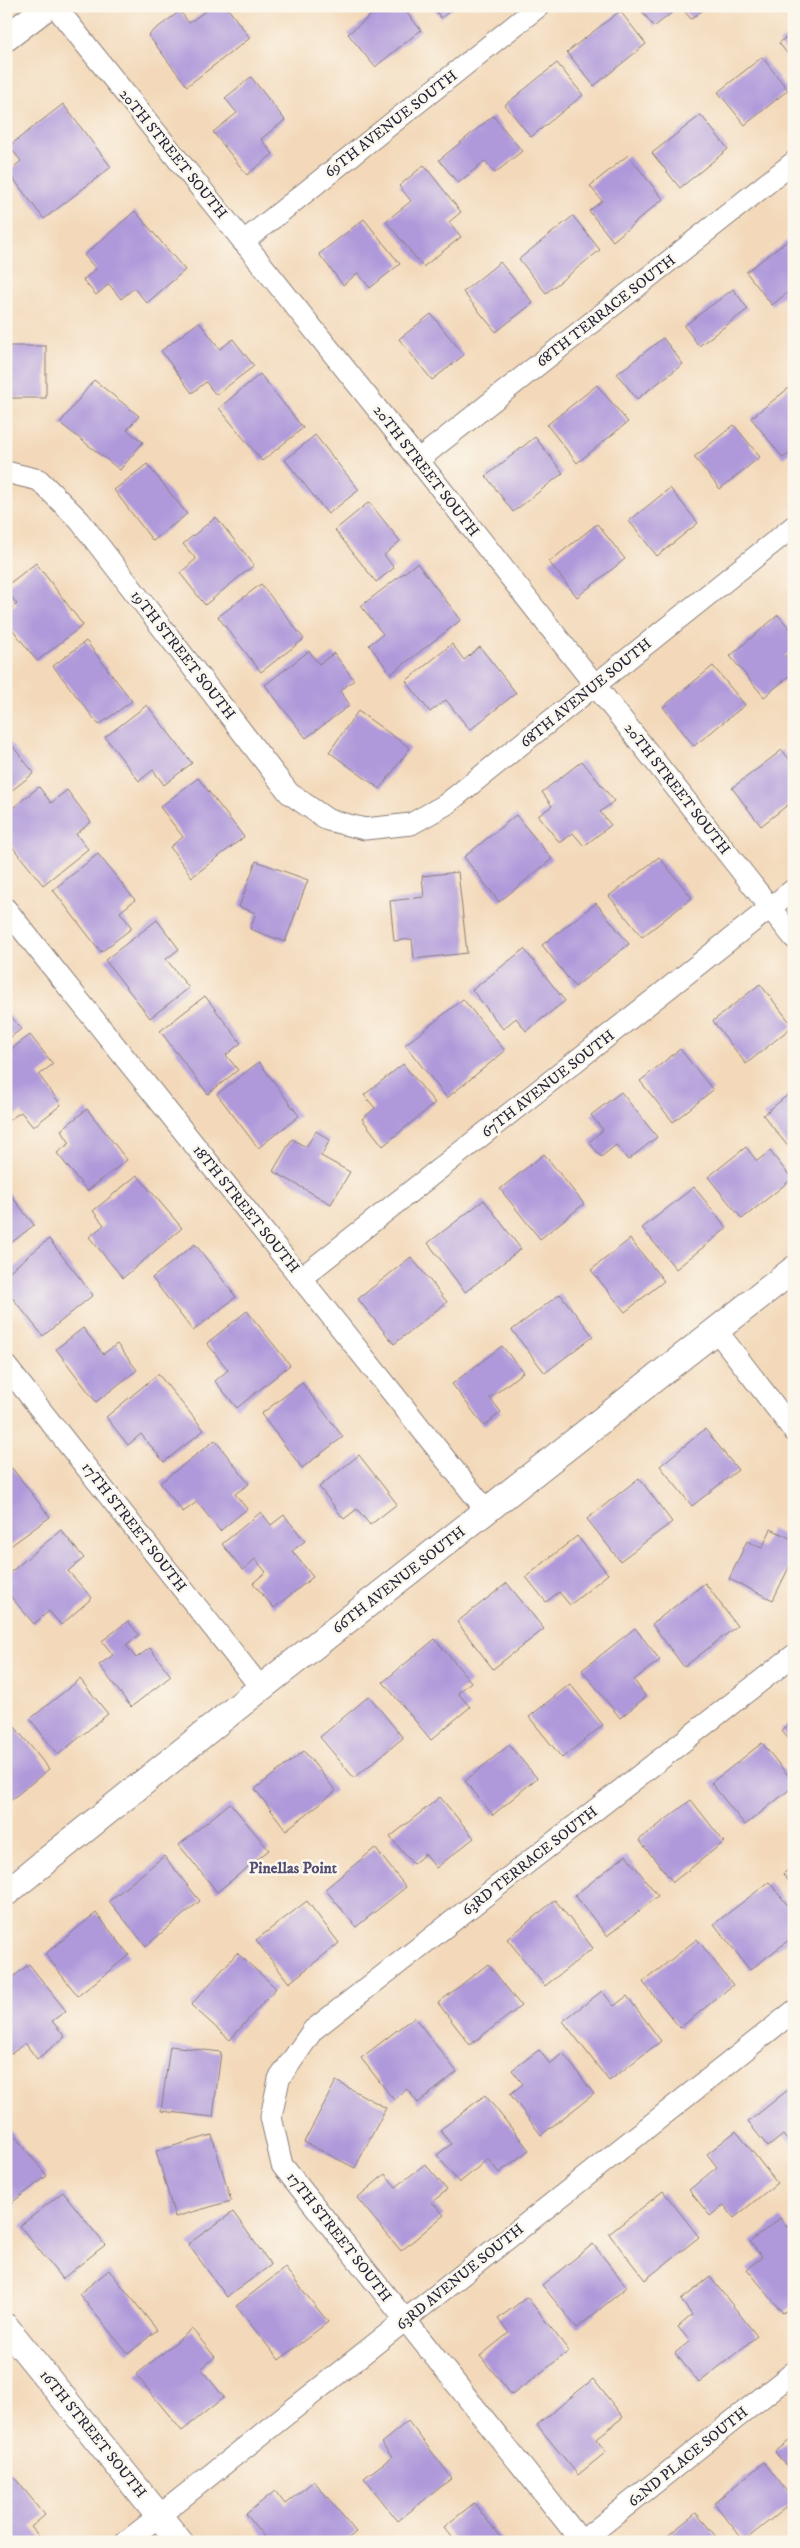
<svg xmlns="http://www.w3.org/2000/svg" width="800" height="2548" viewBox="0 0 800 2548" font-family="'IM FELL DW Pica',serif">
<rect width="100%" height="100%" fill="#fbf7ec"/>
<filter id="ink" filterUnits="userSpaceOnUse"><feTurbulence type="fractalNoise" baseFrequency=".02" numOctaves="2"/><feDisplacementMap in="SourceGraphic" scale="10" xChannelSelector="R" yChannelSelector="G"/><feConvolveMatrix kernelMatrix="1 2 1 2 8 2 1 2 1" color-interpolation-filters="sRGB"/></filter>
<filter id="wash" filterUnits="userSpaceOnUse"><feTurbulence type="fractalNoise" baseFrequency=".0096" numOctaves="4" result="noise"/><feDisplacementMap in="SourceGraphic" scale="20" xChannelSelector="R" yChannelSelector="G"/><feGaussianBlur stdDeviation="1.12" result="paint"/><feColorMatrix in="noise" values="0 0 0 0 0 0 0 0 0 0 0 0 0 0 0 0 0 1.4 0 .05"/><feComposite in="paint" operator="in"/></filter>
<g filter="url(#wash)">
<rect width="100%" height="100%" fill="#f3d9ba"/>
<g id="blocks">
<path fill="#af99da" d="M212,6H226L250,38L187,86L148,35L180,11L189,23Z
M382,6H401L421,30L375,67L348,34Z
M432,6H456L441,18Z
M638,6H708L691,19L680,6L654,27Z
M620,11L646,44L594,86L567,52Z
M794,31V62L779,43Z
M762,57L788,90L745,125L718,92Z
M557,63L583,95L531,137L505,105Z
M251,77L285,120L261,139L273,154L247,175L213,132L237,113L225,98Z
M63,104L111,167L44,219L8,172L21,161L9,146Z
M701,115L728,149L680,188L652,153Z
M493,116L522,151L495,173L485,161L458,183L439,160Z
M628,155L663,199L613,241L589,211L602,201L590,186Z
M424,165L461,212L449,222L461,237L423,267L386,221L411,201L399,186Z
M135,211L185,270L147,303L134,288L121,299L109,284L96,295L83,280L96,269L84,255Z
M573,216L600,250L546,293L519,259Z
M364,219L400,264L370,288L358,273L343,285L319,254Z
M794,236V301L787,293L772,305L746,272Z
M500,262L533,303L496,332L463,292Z
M733,289L748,309L699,346L684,326Z
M431,314L464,355L432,380L399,339Z
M199,322L220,349L233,339L254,366L216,395L206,382L192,393L161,351Z
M663,338L683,364L637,399L617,374Z
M8,346H46V398H6Z
M260,374L303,428L262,461L219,408Z
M94,380L139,416L127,430L143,442L120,470L60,423Z
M794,384V450L783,458L751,418Z
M597,385L628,422L577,463L547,425Z
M734,425L760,457L720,489L694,457Z
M315,435L359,490L328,514L285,460Z
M535,437L563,473L513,512L486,476Z
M147,464L187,514L153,541L114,490Z
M670,488L698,523L657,556L629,521Z
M369,502L400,541L384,555L394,568L376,582L335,530Z
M216,517L254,565L205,605L180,573L196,559L183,544Z
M597,524L625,559L577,597L549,562Z
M36,563L83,625L37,661L6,621V612L17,604L6,590V586Z
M417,563L461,620L391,674L369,645L383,634L361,606Z
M261,584L304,639L261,672L218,617Z
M778,615L794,633V649L785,656L794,666V672L764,697L730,656Z
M86,641L132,701L99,725L53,666Z
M452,644L464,660L480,647L516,693L470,730L446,700L430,712L406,681Z
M309,651L319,664L334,653L354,680L340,691L350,705L306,738L265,685Z
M713,666L745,705L694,746L663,707Z
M147,705L192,763L164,785L153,770L139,781L105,737Z
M358,711L410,748L380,789L329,752Z
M6,738L34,773L6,795Z
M782,750L794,765V800L761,826L732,788Z
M582,761L614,801L600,812L611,825L584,846L573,833L560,843L538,816L552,806L542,792Z
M198,778L244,837L192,877L170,847L183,837L160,807Z
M39,787L51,803L67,790L91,822L76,834L88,849L43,885L6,839V813Z
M516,815L552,859L499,902L464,857Z
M98,854L135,900L120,912L132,928L101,952L53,890Z
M659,857L692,898L642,937L609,896Z
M256,861L308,880L285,942L250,929L256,913L239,907Z
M458,872L467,953L414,959L412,939L394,941L390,901L424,897L422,876Z
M596,903L629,944L575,987L542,945Z
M157,920L179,949L166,959L189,988L150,1018L105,960Z
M524,949L565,1001L526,1031L516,1018L503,1029L472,990Z
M760,984L793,1026L746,1064L713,1021Z
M205,996L241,1043L226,1055L238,1070L208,1094L160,1031Z
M463,999L505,1051L447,1098L405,1045Z
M6,1010L21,1029L6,1041Z
M30,1035L53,1064L39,1075L61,1105L33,1127L21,1112L6,1122V1053Z
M680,1049L713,1090L673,1122L640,1081Z
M259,1062L299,1116L258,1148L217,1094Z
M403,1064L435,1103L383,1146L362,1119L375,1108L364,1095Z
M794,1090V1154L763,1115Z
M621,1092L657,1137L628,1160L616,1145L601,1157L589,1142L603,1130L591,1115Z
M87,1109L127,1160L87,1191L57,1153L70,1143L61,1130Z
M316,1131L330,1140L321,1156L350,1172L331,1204L273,1171L292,1139L306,1147Z
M746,1147L757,1161L770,1151L792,1179L742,1219L708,1177Z
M544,1154L584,1204L540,1239L500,1189Z
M137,1175L182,1228L123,1278L89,1237L104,1225L93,1211Z
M694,1187L727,1228L676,1269L642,1228Z
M6,1189L34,1225L6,1247Z
M484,1200L521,1249L465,1292L428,1243Z
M49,1239L93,1295L43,1336L6,1290V1274Z
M630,1239L664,1281L625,1312L591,1270Z
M195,1244L236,1297L193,1331L152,1278Z
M411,1257L447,1302L394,1344L358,1299Z
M560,1294L593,1336L545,1373L512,1330Z
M247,1311L290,1365L237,1408L215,1381L228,1370L207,1343Z
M83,1328L103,1354L117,1344L137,1370L96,1402L56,1349Z
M502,1346L523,1372L490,1398L501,1412L484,1426L452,1384Z
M158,1374L204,1430L164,1462L141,1434L128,1445L106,1417Z
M302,1383L343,1437L302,1468L261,1414Z
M705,1429L738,1470L692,1506L660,1466Z
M215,1440L249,1484L235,1494L247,1509L220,1531L197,1502L183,1512L160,1483Z
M359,1455L397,1504L370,1525L357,1509L344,1519L319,1487Z
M12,1468L50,1517L9,1547L6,1544V1473Z
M639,1478L672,1522L620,1561L587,1519Z
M261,1512L271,1525L284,1515L305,1541L292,1551L313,1577L274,1608L253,1583L266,1572L255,1559L243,1570L222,1544Z
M771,1529L794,1540V1557L773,1600L729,1579L747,1541L762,1548Z
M61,1530L84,1558L68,1571L92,1598L61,1625L49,1611L34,1624L6,1591V1576Z
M577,1536L608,1574L570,1605L559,1592L546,1602L526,1577Z
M507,1583L544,1629L493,1669L457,1622Z
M705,1583L737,1626L684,1667L652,1624Z
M128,1621L139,1635L126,1645L136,1658L150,1648L171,1676L131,1707L99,1665L113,1655L102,1641Z
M635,1628L660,1660L634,1680L646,1697L620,1718L582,1670Z
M435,1639L471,1682L458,1693L470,1707L431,1740L383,1682Z
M80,1679L108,1714L58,1755L30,1719Z
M570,1684L603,1725L562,1758L529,1717Z
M369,1696L403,1738L354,1778L320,1737Z
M794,1720V1745L781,1730Z
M15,1727L49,1769L6,1804V1734Z
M762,1743L794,1783V1786L745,1825L711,1783Z
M509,1745L537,1778L493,1815L465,1781Z
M304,1751L336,1791L286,1830L255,1789Z
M440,1797L474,1838L436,1868L425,1854L413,1864L390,1837Z
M691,1800L724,1842L673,1882L639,1840Z
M230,1803L269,1850L217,1892L179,1845Z
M375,1848L406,1887L356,1927L325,1889Z
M626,1855L658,1896L607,1936L575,1895Z
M164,1856L200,1901L146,1946L109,1901Z
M794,1865V1888L783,1874Z
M769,1882L794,1913V1936L750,1970L714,1924Z
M555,1900L593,1948L545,1986L507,1939Z
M307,1901L339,1943L289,1983L256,1940Z
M96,1913L129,1955L78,1996L45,1954Z
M697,1939L733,1985L680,2028L643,1982Z
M237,1953L276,1988L230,2040L191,2005Z
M29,1964L66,2011L52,2021L65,2037L37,2059L25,2043L11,2054L6,2048V1983Z
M488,1964L521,2006L470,2045L438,2003Z
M602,1991L614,2006L627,1996L661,2041L609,2081L563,2021Z
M414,2017L457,2072L418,2103L407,2089L394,2100L361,2058Z
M170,2046L221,2052L213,2117L161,2111Z
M539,2050L550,2064L563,2053L594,2094L541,2135L510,2094L523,2084L512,2070Z
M336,2081L386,2108L355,2168L304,2142Z
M794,2085V2149L783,2135L768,2147L748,2122Z
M485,2095L529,2150L499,2173L488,2159L459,2183L437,2155L451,2144L440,2130Z
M6,2125L47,2176L6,2207Z
M736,2131L777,2183L734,2218L724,2205L710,2216L689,2190L717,2167L707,2154Z
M212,2135L231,2201L175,2217L156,2151Z
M425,2164L447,2190L432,2202L444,2215L401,2251L357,2198L385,2174L396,2187Z
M663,2191L699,2237L645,2280L609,2234Z
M63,2192L105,2245L62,2279L20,2226Z
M233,2212L271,2265L227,2297L188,2244Z
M780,2218L792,2232L794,2231V2305L783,2313L747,2269L762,2257L750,2242Z
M593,2244L627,2287L577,2328L542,2285Z
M285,2268L328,2322L279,2360L236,2306Z
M109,2270L157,2330L128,2354L79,2294Z
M710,2277L757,2336L699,2383L675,2353L690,2341L678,2327L692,2315L681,2300Z
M527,2297L569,2351L512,2395L480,2356L509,2333L498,2319Z
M192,2329L215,2357L201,2369L224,2397L182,2431L136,2375Z
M593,2379L623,2417L596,2439L606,2452L578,2475L537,2425Z
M408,2421L452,2478L398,2521L364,2478L392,2457L381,2443Z
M794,2437V2476L775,2452Z
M764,2462L794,2501L744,2541L714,2503Z
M9,2471L45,2515L31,2527L44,2542H6V2473Z
M314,2481L356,2532L344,2542H268L246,2514L275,2491L285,2504Z
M474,2503L504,2542H456L444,2527Z
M696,2513L719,2540L660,2542Z"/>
</g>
</g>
<g filter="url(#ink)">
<use href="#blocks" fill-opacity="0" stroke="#8a7e7a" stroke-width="1"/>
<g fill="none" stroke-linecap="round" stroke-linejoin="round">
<defs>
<path id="minor" d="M55,6L418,460L794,938
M243,242L539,6
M418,460L794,162
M6,472L39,480L80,521L289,793L328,820L365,829L411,824L445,805L794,526
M6,909L486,1510
M301,1278L794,889
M717,1331L794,1431
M6,1366L261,1688
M582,2541L794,2372
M126,2542L794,2011
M582,2542L282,2165L271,2117L279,2079L313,2030L794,1655"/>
<path id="tertiary" d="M6,38L48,6
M6,1893L261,1688L794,1269
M6,2327L180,2542"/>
</defs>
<use href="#minor" stroke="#8a7e7a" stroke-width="23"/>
<use href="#tertiary" stroke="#8a7e7a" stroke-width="28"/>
<use href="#minor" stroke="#fff" stroke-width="21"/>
<use href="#tertiary" stroke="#fff" stroke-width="26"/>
</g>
</g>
<g text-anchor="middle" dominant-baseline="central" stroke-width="5" stroke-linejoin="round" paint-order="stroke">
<g font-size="15" fill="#22223b" stroke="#fbf7ec">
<text transform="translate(391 124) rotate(-38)">69TH AVENUE SOUTH</text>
<text transform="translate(173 154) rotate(51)">20TH STREET SOUTH</text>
<text transform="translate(606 311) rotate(-38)">68TH TERRACE SOUTH</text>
<text transform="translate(426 471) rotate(52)">20TH STREET SOUTH</text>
<text transform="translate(183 655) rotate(52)">19TH STREET SOUTH</text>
<text transform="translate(586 693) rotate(-39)">68TH AVENUE SOUTH</text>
<text transform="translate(677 789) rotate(52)">20TH STREET SOUTH</text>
<text transform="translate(548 1084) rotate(-38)">67TH AVENUE SOUTH</text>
<text transform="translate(246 1209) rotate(51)">18TH STREET SOUTH</text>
<text transform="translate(134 1527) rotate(52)">17TH STREET SOUTH</text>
<text transform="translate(399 1580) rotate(-38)">66TH AVENUE SOUTH</text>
<text transform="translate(530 1861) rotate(-38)">63RD TERRACE SOUTH</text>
<text transform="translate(339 2237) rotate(52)">17TH STREET SOUTH</text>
<text transform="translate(460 2277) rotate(-39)">63RD AVENUE SOUTH</text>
<text transform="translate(93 2434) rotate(51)">16TH STREET SOUTH</text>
<text transform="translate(688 2457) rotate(-39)">62ND PLACE SOUTH</text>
</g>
<g font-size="16" font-weight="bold" fill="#534c73" stroke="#fbf7ec">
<text x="293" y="1868">Pinellas Point</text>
</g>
</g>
<rect width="800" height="2548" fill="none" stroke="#fbf7ec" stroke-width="25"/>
</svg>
